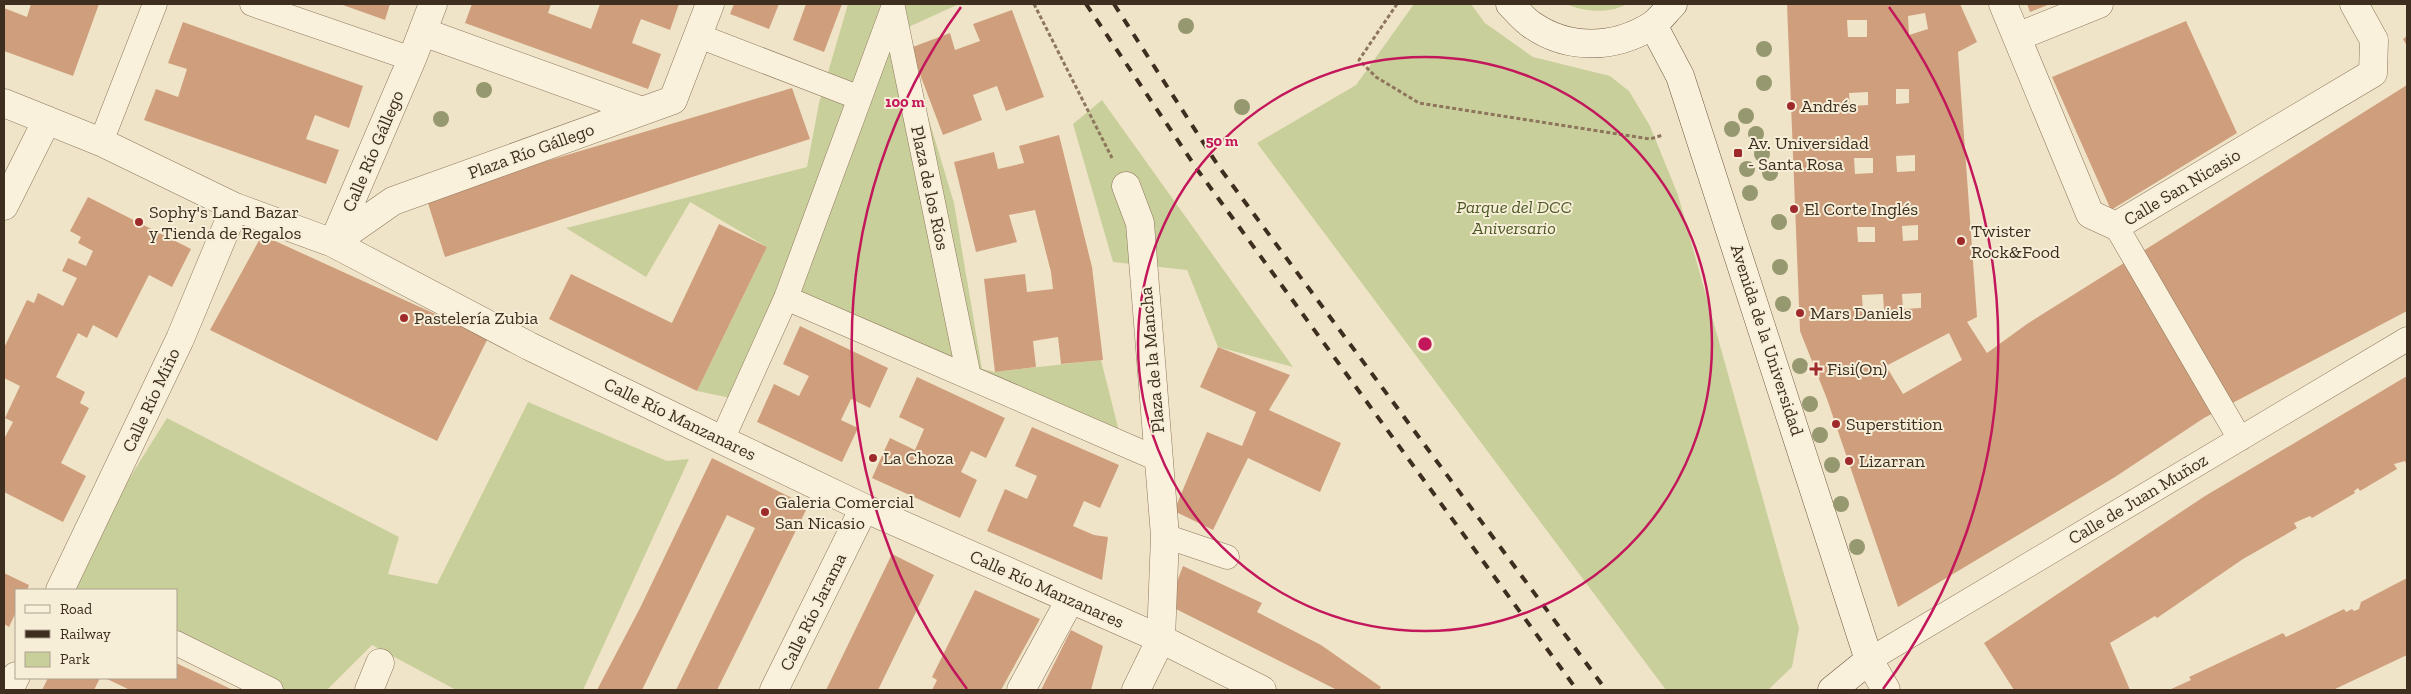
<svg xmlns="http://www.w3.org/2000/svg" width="2411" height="694" viewBox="0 0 2411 694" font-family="'Zilla Slab',serif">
<rect width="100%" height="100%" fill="#f0e4c8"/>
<path fill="#c9cf9b" d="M848,4H959L902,30L954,203L982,369L995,372L1101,360L1122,443L786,298L740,400L697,391L767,247L690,202L646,277L566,228L807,167L819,103Z
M1414,4H1471L1485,23L1533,57L1610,76L1629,91L1650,126L1678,195L1799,628L1792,667L1768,690H1666L1257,143L1356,85Z
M1566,4H1627C1609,14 1584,12 1566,4Z
M1102,100L1293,367L1218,347L1187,270L1113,262L1073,124Z
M528,402L667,461L689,459L583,690H456L372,645L327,690H271L176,643V590H70L62,586L167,418L399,537L388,574L437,584Z"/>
<path fill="#cf9f7d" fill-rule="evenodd" d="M31,4H99L73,76L4,51V8L27,17Z
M340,4H390L385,20Z
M472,4H551L548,13L591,29L600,4H679L670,30L641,19L637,29L632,43L661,54L648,89L465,23Z
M734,4H779L769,29L730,14Z
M806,4H842L824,52L793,40Z
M1787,4H1960L1977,42L1958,52L1977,317L1967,322L1987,353L2027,324L2407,85V311L2204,418L2115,477L1898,607L1827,399L1800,331ZM1925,13L1928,29L1909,35L1908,16ZM1847,20H1867V37H1848ZM1896,89H1909V103L1896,104ZM1868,92V105L1850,106L1849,93ZM1915,155V171L1897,172L1896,156ZM1854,158H1873V173L1855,174ZM1918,225V240L1903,241L1902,226ZM1857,227H1875V242H1858ZM1921,293V308L1903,309L1902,294ZM1883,294L1884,311L1863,312L1862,295ZM1949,333L1962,360L1903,394L1886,366Z
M2027,4H2050L2030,12Z
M1012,10L1044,97L1006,111L997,86L973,95L982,120L943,135L910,48L950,33L955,50L980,41L973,24Z
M2186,21L2237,133L2111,210L2052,77Z
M183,22L363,86L349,128L315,115L306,139L339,150L326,184L144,120L156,89L178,97L187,69L168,63Z
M2407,36V46L2403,39Z
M792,88L810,139L445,257L426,197Z
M1059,135L1092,267L1103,360L1061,364L1058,337L1033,341L1036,367L995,372L984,279L1025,274L1027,292L1053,289L1051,272L1035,210L1009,215L1017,242L976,252L954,162L994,152L998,169L1024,163L1019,146Z
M88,197L191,249L172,287L149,275L117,338L93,325L87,338L78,333L56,377L85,392L80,403L89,408L61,463L86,476L63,522L4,492V439L13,422L5,418L20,386L4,378V348L27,300L34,303L38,293L63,306L77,278L62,271L68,258L86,266L93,251L78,243L81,237L70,231Z
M719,224L767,247L697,391L549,319L571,274L672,323Z
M262,235L488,338L437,441L210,330Z
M800,326L888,368L870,408L851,399L841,420L858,428L842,462L757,422L774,384L799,396L809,376L783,364Z
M1218,347L1290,375L1269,410L1341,443L1320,492L1248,458L1213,530L1174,511L1207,432L1242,446L1256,412L1200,387Z
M2407,376V466L2405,461L2394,464L2397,469L2360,491L2358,488L2354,491L2355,493L2312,518L2310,516L2294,523L2297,528L2243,559L2157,618L2155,616L2110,643L2130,690H2014L1984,643L2205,496Z
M917,377L1005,418L986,458L971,451L961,472L977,480L960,518L872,478L890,438L915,450L924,429L899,417Z
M1032,427L1119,465L1100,508L1084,501L1073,526L1094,535L1108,537L1102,580L987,531L1005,489L1027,499L1037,476L1015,466Z
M712,458L808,506L734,656L717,690H676L755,528L727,515L642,690H597L640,608Z
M892,554L934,575L878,690H826Z
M1183,566L1262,603L1257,612L1321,645L1381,687L1379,690H1337L1168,605Z
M4,573L29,585L27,590H16V612L9,627L4,624Z
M2407,578V655L2333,690H2169L2191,680L2189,677L2283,633L2286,637L2344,609L2346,612L2352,609L2354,611L2359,609L2361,602Z
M975,590L1040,619L1001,690H932L937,680L932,677Z
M1071,630L1103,646L1091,690H1041Z
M176,663L233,690H130L105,678H176Z
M48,678H100L94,690H42Z"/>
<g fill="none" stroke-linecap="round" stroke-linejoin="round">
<defs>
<path id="pedestrian" d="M252,4L412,59
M699,36L860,98
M101,142L155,4
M2116,226L2240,439
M786,298L1160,460
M722,440L786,298L893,8L969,377
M1165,536L1227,557
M176,643L271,690
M1869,660L2407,339"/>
<path id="minor" d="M2003,4L2090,214L2116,226L2373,73L2374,40L2354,4
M423,32L642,111
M2017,37L2099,4
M4,103L101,142L235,207L333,243L529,346L722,440L864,508L1161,639L1262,690
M1126,186L1140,223L1165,536L1161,639L1136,690
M4,206L47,120
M333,243L393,201L673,100L710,4
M333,243L412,59L433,4
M60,590L180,339L235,207
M1869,660L1886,690
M9,690L16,676
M369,690L380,663
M774,690L864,508
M1021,690L1070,600"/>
<path id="secondary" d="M1510,4C1517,11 1524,20 1532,25C1568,50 1614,49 1651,26C1659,21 1666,11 1673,4
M1653,25L1680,76L1869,660L1832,690"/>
</defs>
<use href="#pedestrian" stroke="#8d765c" stroke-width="25"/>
<use href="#minor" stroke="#8d765c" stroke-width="29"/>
<use href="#secondary" stroke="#6f573f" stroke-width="29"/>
<path stroke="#8d765c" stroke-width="3" stroke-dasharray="4 2.5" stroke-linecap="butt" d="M1034,4L1112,158
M1397,4L1359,60L1376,77L1419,103L1650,139L1663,135"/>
<use href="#pedestrian" stroke="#faf1dc" stroke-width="24"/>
<use href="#minor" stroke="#faf1dc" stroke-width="28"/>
<use href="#secondary" stroke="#faf1dc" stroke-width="28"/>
<path stroke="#3d2e20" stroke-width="4" stroke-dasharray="9 9" stroke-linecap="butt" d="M1086,4L1199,172L1577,690
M1114,4L1219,167L1606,690"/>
</g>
<g fill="#96986f">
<circle cx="1186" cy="26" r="8"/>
<circle cx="1764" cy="49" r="8"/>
<circle cx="1764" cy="83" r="8"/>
<circle cx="484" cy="90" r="8"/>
<circle cx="1242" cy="107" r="8"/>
<circle cx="1746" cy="116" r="8"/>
<circle cx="441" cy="119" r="8"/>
<circle cx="1732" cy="129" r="8"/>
<circle cx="1756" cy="134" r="8"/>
<circle cx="1762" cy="154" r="8"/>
<circle cx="1747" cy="169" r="8"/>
<circle cx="1770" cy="173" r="8"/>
<circle cx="1750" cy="193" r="8"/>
<circle cx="1779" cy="222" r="8"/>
<circle cx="1780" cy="267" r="8"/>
<circle cx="1783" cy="304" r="8"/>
<circle cx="1800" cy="366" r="8"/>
<circle cx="1810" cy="404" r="8"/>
<circle cx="1820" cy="435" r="8"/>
<circle cx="1832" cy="465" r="8"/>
<circle cx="1841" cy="504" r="8"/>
<circle cx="1857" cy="547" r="8"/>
</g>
<g fill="none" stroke="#c2185b" stroke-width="2.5">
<circle cx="1425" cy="344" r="287"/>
<path d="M967 689A574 574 0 0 1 961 7M1889 7A574 574 0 0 1 1883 689"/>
</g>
<g fill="#9e2a2b" stroke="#f7eed8" stroke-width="2">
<circle cx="1791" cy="106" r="5"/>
<rect x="1733" y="148" width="10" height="10" rx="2.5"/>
<circle cx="1794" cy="209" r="5"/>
<circle cx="139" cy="222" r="5"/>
<circle cx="1961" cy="241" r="5"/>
<circle cx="1800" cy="313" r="5"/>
<circle cx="404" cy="318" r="5"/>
<path d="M1813.5 361.5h5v5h5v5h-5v5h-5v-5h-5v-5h5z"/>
<circle cx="1836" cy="424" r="5"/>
<circle cx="873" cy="458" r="5"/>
<circle cx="1849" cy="461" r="5"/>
<circle cx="765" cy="512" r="5"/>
</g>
<g text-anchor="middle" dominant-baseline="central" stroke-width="4" stroke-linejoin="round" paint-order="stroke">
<g font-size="18" fill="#3d2e20" stroke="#f7eed8" text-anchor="start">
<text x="1801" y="106">Andrés</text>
<text x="1748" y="143">Av. Universidad<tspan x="1748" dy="21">- Santa Rosa</tspan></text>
<text x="1804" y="209">El Corte Inglés</text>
<text x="149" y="212">Sophy's Land Bazar<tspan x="149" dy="21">y Tienda de Regalos</tspan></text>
<text x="1971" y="231">Twister<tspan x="1971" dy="21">Rock&amp;Food</tspan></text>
<text x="1810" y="313">Mars Daniels</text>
<text x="414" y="318">Pastelería Zubia</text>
<text x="1827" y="369">Fisi(On)</text>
<text x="1846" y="424">Superstition</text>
<text x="883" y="458">La Choza</text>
<text x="1859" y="461">Lizarran</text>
<text x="775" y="502">Galeria Comercial<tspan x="775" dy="21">San Nicasio</tspan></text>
</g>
<g font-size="18" fill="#3d2e20" stroke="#f7eed8">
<text transform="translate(373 151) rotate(-67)">Calle Río Gállego</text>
<text transform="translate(531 151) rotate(-20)">Plaza Río Gállego</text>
<text transform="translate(2182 187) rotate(-31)">Calle San Nicasio</text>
<text transform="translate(930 188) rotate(78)">Plaza de los Ríos</text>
<text transform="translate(1767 340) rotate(72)">Avenida de la Universidad</text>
<text transform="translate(1152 360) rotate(-95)">Plaza de la Mancha</text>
<text transform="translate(151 400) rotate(-65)">Calle Río Miño</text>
<text transform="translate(680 419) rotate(26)">Calle Río Manzanares</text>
<text transform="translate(2138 499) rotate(-31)">Calle de Juan Muñoz</text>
<text transform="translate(1047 589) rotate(24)">Calle Río Manzanares</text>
<text transform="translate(813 612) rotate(-64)">Calle Río Jarama</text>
</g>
<g font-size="18" font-style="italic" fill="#4d5a26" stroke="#f7eed8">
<text x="1514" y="207">Parque del DCC<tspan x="1514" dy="21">Aniversario</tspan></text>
</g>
</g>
<circle cx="1425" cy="344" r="8" fill="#c2185b" stroke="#f7eed8" stroke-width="2.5"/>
<g font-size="15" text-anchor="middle" font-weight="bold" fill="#c2185b" stroke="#f7eed8" stroke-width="4" stroke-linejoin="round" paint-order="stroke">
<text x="905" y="107">100 m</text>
<text x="1222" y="146">50 m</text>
</g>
<rect width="2411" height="694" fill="none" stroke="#3d2e20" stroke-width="10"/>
<rect x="15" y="589" width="162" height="90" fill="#f7eed8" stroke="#ada18e"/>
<rect x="25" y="605" width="25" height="8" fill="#faf1dc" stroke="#ada18e"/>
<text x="60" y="614" font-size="15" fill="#3d2e20">Road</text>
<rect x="25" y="630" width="25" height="8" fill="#3d2e20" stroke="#ada18e"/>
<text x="60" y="639" font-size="15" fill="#3d2e20">Railway</text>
<rect x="25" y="652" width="25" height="15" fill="#c9cf9b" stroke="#ada18e"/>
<text x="60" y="664" font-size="15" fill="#3d2e20">Park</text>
</svg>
